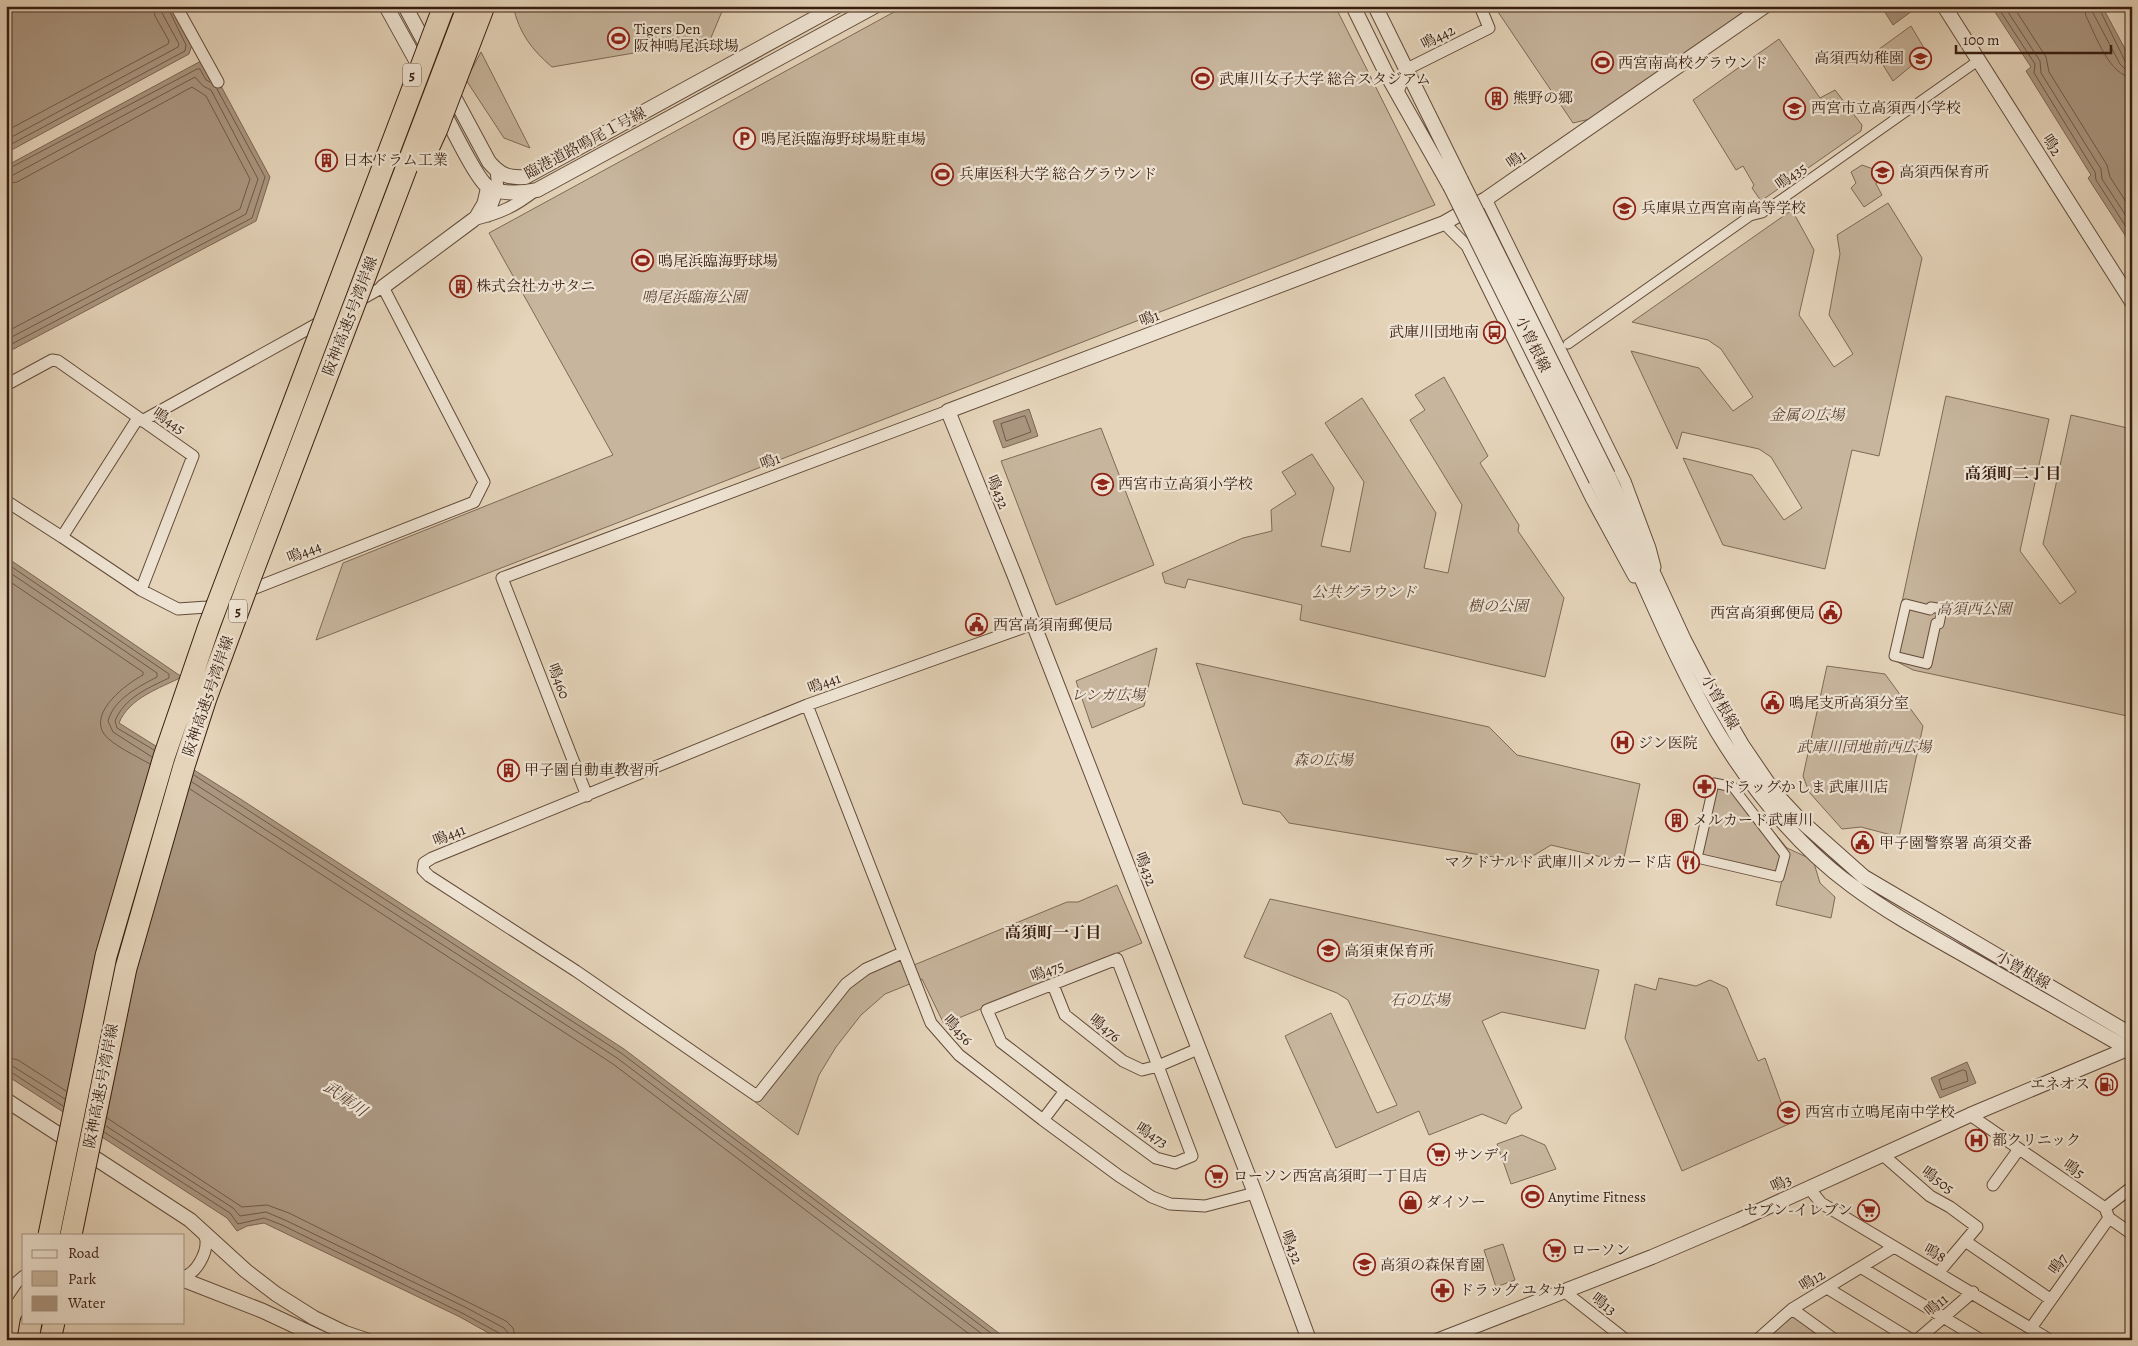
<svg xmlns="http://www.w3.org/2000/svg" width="2138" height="1346" viewBox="0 0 2138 1346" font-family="Alegreya,'Noto Serif JP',serif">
<rect width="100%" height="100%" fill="#e5d4ba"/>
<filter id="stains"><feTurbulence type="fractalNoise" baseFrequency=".004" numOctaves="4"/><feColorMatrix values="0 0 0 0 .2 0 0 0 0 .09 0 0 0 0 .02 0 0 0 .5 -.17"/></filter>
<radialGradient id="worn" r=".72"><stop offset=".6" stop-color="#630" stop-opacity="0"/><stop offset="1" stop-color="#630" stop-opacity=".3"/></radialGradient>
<path fill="#c7b59d" stroke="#7f6956" d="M513,6H721L723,9L710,40L552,67C532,50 519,33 513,6Z
M905,6H1335L1435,205L316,640L343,563L613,455L489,233Z
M1494,6H1755L1590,119L1573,123Z
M1911,26L1927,53L1893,81L1875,52Z
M1779,39L1820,98L1835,90L1862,125L1861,131L1761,201L1752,188L1754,185L1743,166L1736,170L1693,100Z
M481,52L530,148L504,138L466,80Z
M1862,165L1879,171L1876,184L1882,195L1864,207L1851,188L1856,183L1851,172Z
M1888,203L1922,258L1879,456L1852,450L1825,569L1723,545L1683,458L1752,475L1784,520L1802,508L1771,457L1759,449L1682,432L1677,449L1631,351L1699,368L1733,411L1753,397L1721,349L1708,340L1632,322L1792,210L1814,250L1799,315L1834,367L1853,354L1829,315L1840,254L1837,235Z
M1444,377L1488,456L1480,463L1519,525L1518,531L1564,598L1545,677L1300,620L1302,605L1188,579L1185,588L1165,583L1162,573L1243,538L1272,531L1271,510L1296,494L1282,472L1312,454L1334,488L1321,546L1350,552L1364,482L1325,423L1362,398L1436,513L1424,568L1448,573L1462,505L1410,420L1425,410L1415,395Z
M1946,396L2049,419L2020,551L2060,604L2076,592L2043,544L2071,415L2132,429V717L1913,670L1890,658Z
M1101,428L1154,565L1056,605L1001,461Z
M1157,648L1144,706L1092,728L1076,681Z
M1196,663L1489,727L1517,755L1640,784L1623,862L1551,845L1523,862L1289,823L1280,812L1243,804Z
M1827,666L1885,674L1923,726L1899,837L1861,827L1842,829L1809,792L1803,776Z
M1716,780L1735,785L1787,848L1813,860L1820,883L1835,897L1831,918L1776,905L1783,876L1698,858Z
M1117,885L1142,943L944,1024L922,979L885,994L861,1015L836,1047L819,1075L798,1135L755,1102L850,984L867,972L909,955L914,965L1067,902H1078Z
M1270,899L1599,970L1585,1029L1502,1012L1482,1021L1522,1108L1511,1115L1506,1124L1482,1114L1429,1135L1419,1111L1336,1148L1285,1036L1331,1013L1377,1113L1397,1105L1348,1000L1337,993L1244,957Z
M1659,978L1696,986L1710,980L1727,988L1758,1061L1765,1058L1789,1124L1682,1171L1625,1038L1635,984L1656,990Z
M1522,1135L1545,1145L1556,1169L1511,1184L1497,1144Z
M1503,1244L1515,1280L1496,1287L1484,1250Z
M1792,1312L1832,1340H1763Z"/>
<path fill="#aa9680" stroke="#7c6653" d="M6,6H171L192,45L189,54L6,153Z
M1881,6H1919L1893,25Z
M1991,6H2102L2132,62V246L2088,178L2091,175L2026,71L2031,67Z
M201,61L215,75L270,177L256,221L6,353V166Z
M1029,409L1038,436L1003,448L993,421Z
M6,557L182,677C160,688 129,698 119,723L242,800L624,1049L1008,1340H501L460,1317L264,1223L247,1226L237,1231L227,1218L6,1075Z
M1967,1062L1976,1083L1940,1098L1931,1078Z"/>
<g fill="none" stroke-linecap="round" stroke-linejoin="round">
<path stroke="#705a48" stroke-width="1" d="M1997,6L2035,64L2034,73L2095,172L2096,180L2132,236
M2004,6L2040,61L2041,73L2101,169L2102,179L2132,225
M2013,6L2046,57L2049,72L2107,165L2110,177L2132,211
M2084,6L2086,16C2095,34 2110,77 2132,77
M2092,6L2093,13L2120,64L2125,69L2132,70
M2098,6L2125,61L2132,64
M6,131L168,44L169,41L155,16L153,6
M6,140L178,47L179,44L162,13L161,6
M6,147L185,51L186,45L167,6
M6,170L197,69H200L206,80L210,82
M6,177L13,175L195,77L203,86L211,90L258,179L246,214L6,340
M6,184L17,182L192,87L206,96L250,179L240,209L6,332
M6,347L252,218L265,177L217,89
M1025,416L1031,432L1006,441L1001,424Z
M6,563L169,674V678C148,688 124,698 115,721L117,728L154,750
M6,570L157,673V677C138,687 114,699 108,721L113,732L152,757
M6,579L143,672V675C126,684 89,712 104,734C112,745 138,757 150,764
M194,775L621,1053L1000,1340
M192,782L617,1058L990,1340
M190,789L613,1064L977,1340
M6,1057L18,1060L66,1091
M6,1065L14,1067L65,1099
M1963,1070L1966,1071L1968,1081L1942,1090L1939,1080Z
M6,1071L11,1072L63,1106
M107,1118L242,1207L267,1205L289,1213L506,1321L513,1328L516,1340
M106,1126L233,1208L240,1216L266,1212L285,1220L465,1307L504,1328L508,1333L509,1340
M104,1132L230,1213L238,1224L264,1218L282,1225L462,1313L499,1333L502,1340"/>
<defs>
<path id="pedestrian" d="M1568,344L1750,216L1762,213L1979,60
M1906,604L1930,610L1931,607L1942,609L1939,624L1936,623L1927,664L1894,656Z
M1714,783L1733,787L1785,855L1779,877L1697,858Z"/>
<path id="minor" d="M176,6L218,82
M1398,92L1407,69L1489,28L1480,6
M1486,199L1625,481L1650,548L1655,567
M488,216L498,189L496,170
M473,220C501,213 514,207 536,190
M473,220L483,203L487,186
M1444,223L1467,246L1591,498L1634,577
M6,385L52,360L58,361L193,456L141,590
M138,418L62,537L141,590L178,609L207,607L474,502L484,482L383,287L358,301
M142,421L324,320
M6,501L62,537
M807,705L931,1023L959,1055L1043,1120L1119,1176L1152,1197L1170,1204L1205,1206L1255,1193
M587,796L502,578L948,411
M902,953L866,969L846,984L757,1096L576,971L429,876L423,870L424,863L432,858L807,705L1033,624
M1053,985L1065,1015L1123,1061L1142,1070L1158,1066L1117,959L987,1010L1001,1042L1065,1091
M1970,1115L2105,1208L2109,1218L2132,1234
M1043,1120L1065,1091L1156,1158L1175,1163L1192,1156L1158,1066L1198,1049
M1883,1155L1930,1196L1950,1207L1977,1227L1939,1272
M1993,1185L2019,1149
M1809,1188L1821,1203L2050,1340
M2105,1208L2132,1187
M1965,1241L2050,1299
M1862,1268L1981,1340
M184,1276C196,1274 207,1253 206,1241C206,1237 204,1234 202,1230
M1827,1288L1912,1340
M1565,1292L1626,1340
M6,1298L17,1282L24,1276
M2031,1328L2109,1218
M1757,1340L1792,1309
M1835,1340L1792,1309L1894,1247
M1917,1340L1973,1292"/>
<path id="tertiary" d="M386,6L423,73
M405,6L489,162C500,175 508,178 525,177L837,6
M1353,6L1386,73L1450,186
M1375,6L1461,180
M1944,6L2132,302
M441,107C449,122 476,178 487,186C500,195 523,193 537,190L875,6
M383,287L473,220
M1608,475L1684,640L1709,688L1742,745L1774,792L1801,821L1864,877L2132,1035
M1596,480C1638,564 1669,651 1718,733C1753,790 1798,846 1851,885C1887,912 1927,934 1966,956C2021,988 2077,1019 2132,1051
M6,1100L190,1220L246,1271L276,1294L314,1318L345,1333L366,1340
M184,1280L263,1311L325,1340
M1309,1340L1255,1193L1014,574L948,411L1444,223L1486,199L1765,6
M1439,1340L1652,1257L1739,1220L1970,1115L2132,1047"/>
<path id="motorway" d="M28,1340L31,1322
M50,1340L54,1322"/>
</defs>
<use href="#pedestrian" stroke="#624b3a" stroke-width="11"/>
<use href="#minor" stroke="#624b3a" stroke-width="13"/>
<use href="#tertiary" stroke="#624b3a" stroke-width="16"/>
<use href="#motorway" stroke="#371d10" stroke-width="23"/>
<use href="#pedestrian" stroke="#eee3d2" stroke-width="9"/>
<use href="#minor" stroke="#eee3d2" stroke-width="11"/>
<use href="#tertiary" stroke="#eee3d2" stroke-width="14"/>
<use href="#motorway" stroke="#e5d4ba" stroke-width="21"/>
<defs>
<path id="tertiary-bridge" d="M1461,180L1608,475
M1450,186L1596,480"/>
<path id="motorway-bridge" d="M422,162L437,129L484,6
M49,1235L106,956L164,757L209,626L444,6
M71,1235L126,968L184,766L206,698L251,576L468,6"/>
</defs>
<use href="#tertiary-bridge" stroke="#624b3a" stroke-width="16" stroke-linecap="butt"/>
<use href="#motorway-bridge" stroke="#371d10" stroke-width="23" stroke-linecap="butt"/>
<use href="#tertiary-bridge" stroke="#eee3d2" stroke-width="14"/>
<use href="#motorway-bridge" stroke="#e5d4ba" stroke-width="21"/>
</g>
<defs>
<symbol id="stadium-ring" viewBox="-11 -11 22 22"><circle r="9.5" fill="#eee3d2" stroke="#8f2418" stroke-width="1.5"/><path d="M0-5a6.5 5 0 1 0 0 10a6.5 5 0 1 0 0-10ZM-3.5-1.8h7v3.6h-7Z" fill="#8f2418"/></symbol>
<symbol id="school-ring" viewBox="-11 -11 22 22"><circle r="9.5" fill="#eee3d2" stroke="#8f2418" stroke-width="1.5"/><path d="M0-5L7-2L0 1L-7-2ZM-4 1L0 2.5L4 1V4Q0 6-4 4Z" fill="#8f2418"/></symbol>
<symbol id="building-ring" viewBox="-11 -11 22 22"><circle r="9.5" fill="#eee3d2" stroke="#8f2418" stroke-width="1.5"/><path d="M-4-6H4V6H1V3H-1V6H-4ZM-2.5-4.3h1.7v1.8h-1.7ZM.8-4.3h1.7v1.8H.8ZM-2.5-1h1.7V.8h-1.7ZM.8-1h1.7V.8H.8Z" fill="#8f2418"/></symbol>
<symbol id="parking-ring" viewBox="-11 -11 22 22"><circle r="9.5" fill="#eee3d2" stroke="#8f2418" stroke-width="1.5"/><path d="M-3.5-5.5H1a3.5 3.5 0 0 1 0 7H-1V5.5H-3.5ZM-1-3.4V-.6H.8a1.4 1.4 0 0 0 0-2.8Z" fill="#8f2418"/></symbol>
<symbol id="bus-ring" viewBox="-11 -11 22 22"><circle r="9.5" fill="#eee3d2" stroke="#8f2418" stroke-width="1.5"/><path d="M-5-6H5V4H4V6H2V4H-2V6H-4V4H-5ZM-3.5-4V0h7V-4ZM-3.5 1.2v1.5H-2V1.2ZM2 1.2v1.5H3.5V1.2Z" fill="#8f2418"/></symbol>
<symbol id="civic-ring" viewBox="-11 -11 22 22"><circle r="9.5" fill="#eee3d2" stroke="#8f2418" stroke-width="1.5"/><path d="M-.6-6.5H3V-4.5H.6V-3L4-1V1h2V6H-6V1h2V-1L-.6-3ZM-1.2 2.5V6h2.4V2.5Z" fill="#8f2418"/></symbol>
<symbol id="hospital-ring" viewBox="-11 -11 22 22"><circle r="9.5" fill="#eee3d2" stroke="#8f2418" stroke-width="1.5"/><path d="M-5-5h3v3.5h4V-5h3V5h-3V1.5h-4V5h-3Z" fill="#8f2418"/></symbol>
<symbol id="pharmacy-ring" viewBox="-11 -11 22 22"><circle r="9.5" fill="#eee3d2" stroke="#8f2418" stroke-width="1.5"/><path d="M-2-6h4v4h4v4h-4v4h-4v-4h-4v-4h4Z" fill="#8f2418"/></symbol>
<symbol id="restaurant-ring" viewBox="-11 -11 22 22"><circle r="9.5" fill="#eee3d2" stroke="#8f2418" stroke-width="1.5"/><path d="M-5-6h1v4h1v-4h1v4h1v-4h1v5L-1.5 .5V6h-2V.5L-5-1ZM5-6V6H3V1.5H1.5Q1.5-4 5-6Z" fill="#8f2418"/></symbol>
<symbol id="fuel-ring" viewBox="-11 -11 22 22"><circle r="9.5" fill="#eee3d2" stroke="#8f2418" stroke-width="1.5"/><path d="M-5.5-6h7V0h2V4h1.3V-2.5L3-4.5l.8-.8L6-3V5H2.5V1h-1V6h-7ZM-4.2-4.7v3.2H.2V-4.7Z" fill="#8f2418"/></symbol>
<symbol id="supermarket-ring" viewBox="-11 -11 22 22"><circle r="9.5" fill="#eee3d2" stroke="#8f2418" stroke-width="1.5"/><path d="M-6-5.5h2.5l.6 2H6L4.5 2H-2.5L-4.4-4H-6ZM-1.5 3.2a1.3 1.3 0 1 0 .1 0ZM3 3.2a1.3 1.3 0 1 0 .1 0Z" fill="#8f2418"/></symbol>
<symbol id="shop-ring" viewBox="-11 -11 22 22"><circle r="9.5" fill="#eee3d2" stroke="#8f2418" stroke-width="1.5"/><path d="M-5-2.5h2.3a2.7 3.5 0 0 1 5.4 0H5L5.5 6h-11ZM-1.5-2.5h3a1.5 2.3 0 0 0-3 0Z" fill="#8f2418"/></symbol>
</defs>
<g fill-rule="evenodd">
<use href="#stadium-ring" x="606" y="26" width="25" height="25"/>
<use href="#school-ring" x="1908" y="46" width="25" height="25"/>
<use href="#stadium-ring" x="1590" y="50" width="25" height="25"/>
<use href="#stadium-ring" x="1190" y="66" width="25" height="25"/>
<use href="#building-ring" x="1484" y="86" width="25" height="25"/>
<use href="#school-ring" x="1782" y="96" width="25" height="25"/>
<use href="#parking-ring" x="732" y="126" width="25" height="25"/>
<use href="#building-ring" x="314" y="148" width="25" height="25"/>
<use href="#school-ring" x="1870" y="160" width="25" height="25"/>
<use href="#stadium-ring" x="930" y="162" width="25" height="25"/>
<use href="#school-ring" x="1612" y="196" width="25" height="25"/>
<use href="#stadium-ring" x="630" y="248" width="25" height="25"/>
<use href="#building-ring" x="448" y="274" width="25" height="25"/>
<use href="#bus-ring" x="1482" y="320" width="25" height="25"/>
<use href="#school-ring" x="1090" y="472" width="25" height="25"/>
<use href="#civic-ring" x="1818" y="600" width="25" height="25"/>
<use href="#civic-ring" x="964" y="612" width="25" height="25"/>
<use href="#civic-ring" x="1760" y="690" width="25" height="25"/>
<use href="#hospital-ring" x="1610" y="730" width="25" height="25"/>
<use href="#building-ring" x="496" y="758" width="25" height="25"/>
<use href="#pharmacy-ring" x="1692" y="774" width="25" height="25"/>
<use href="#building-ring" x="1664" y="808" width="25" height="25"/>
<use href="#civic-ring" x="1850" y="830" width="25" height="25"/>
<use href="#restaurant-ring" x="1676" y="850" width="25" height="25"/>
<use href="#school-ring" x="1316" y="938" width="25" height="25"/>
<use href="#fuel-ring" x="2094" y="1072" width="25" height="25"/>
<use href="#school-ring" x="1776" y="1100" width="25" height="25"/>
<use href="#hospital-ring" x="1964" y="1128" width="25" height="25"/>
<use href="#supermarket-ring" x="1426" y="1142" width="25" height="25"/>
<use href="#supermarket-ring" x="1204" y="1164" width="25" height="25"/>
<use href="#stadium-ring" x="1520" y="1184" width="25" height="25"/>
<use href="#shop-ring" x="1398" y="1190" width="25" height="25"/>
<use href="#supermarket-ring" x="1856" y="1198" width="25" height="25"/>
<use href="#supermarket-ring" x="1542" y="1238" width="25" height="25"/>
<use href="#school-ring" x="1352" y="1252" width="25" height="25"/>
<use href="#pharmacy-ring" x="1430" y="1278" width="25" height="25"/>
</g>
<g text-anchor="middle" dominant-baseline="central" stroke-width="4.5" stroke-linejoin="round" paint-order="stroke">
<g fill="#eee3d2" stroke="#6e584a" stroke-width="1">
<rect x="403" y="63.5" width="18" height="23" rx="4"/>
<rect x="229" y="599.5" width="18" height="23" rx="4"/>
</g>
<g font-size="14" font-weight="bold" fill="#371d10">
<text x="412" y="75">5</text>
<text x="238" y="611">5</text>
</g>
<g font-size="15" fill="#371d10" stroke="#eee3d2" text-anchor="start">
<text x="634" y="29">Tigers Den<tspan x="634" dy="17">阪神鳴尾浜球場</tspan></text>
<text x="1904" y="58" text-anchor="end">高須西幼稚園</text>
<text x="1618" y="63">西宮南高校グラウンド</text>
<text x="1219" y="79">武庫川女子大学 総合スタジアム</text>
<text x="1513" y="98">熊野の郷</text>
<text x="1811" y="108">西宮市立高須西小学校</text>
<text x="761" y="139">鳴尾浜臨海野球場駐車場</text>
<text x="343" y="160">日本ドラム工業</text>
<text x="1899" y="172">高須西保育所</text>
<text x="959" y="174">兵庫医科大学 総合グラウンド</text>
<text x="1641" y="208">兵庫県立西宮南高等学校</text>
<text x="658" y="261">鳴尾浜臨海野球場</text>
<text x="476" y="286">株式会社カサタニ</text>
<text x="1479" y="332" text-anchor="end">武庫川団地南</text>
<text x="1118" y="484">西宮市立高須小学校</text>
<text x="1815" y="613" text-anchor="end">西宮高須郵便局</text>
<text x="993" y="625">西宮高須南郵便局</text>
<text x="1789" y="703">鳴尾支所高須分室</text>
<text x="1638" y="743">ジン医院</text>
<text x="524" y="770">甲子園自動車教習所</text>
<text x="1721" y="787">ドラッグかしま 武庫川店</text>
<text x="1693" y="820">メルカード武庫川</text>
<text x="1879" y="843">甲子園警察署 高須交番</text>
<text x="1672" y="862" text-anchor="end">マクドナルド 武庫川メルカード店</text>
<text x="1344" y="951">高須東保育所</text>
<text x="2090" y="1084" text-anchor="end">エネオス</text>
<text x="1805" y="1112">西宮市立鳴尾南中学校</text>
<text x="1992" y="1140">都クリニック</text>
<text x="1454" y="1155">サンディ</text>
<text x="1233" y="1176">ローソン西宮高須町一丁目店</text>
<text x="1548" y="1197">Anytime Fitness</text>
<text x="1426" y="1202">ダイソー</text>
<text x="1853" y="1210" text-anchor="end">セブン-イレブン</text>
<text x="1571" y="1250">ローソン</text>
<text x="1380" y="1265">高須の森保育園</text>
<text x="1459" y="1290">ドラッグ ユタカ</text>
</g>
<g font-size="15" fill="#371d10" stroke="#eee3d2">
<text transform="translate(1438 37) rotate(-27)">鳴442</text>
<text transform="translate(585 143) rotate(-28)">臨港道路鳴尾１号線</text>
<text transform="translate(2052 145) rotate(58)">鳴2</text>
<text transform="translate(1516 159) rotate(-34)">鳴1</text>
<text transform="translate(1791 176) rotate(-35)">鳴435</text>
<text transform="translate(350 316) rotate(-69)">阪神高速5号湾岸線</text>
<text transform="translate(1149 318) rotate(-21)">鳴1</text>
<text transform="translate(1533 344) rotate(64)">小曽根線</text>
<text transform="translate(169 421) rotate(34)">鳴445</text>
<text transform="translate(770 461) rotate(-20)">鳴1</text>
<text transform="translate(998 492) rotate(68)">鳴432</text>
<text transform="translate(304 552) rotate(-21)">鳴444</text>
<text transform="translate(559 681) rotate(69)">鳴460</text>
<text transform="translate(824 683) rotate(-20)">鳴441</text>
<text transform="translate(208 696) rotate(-71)">阪神高速5号湾岸線</text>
<text transform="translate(1720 702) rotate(60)">小曽根線</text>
<text transform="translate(449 835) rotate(-22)">鳴441</text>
<text transform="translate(1146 869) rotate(69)">鳴432</text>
<text transform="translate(2023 970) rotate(30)">小曽根線</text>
<text transform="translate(1047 971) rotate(-21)">鳴475</text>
<text transform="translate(1105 1028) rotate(39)">鳴476</text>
<text transform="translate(958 1030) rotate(48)">鳴456</text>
<text transform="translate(101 1086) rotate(-79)">阪神高速5号湾岸線</text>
<text transform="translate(1152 1135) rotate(32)">鳴473</text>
<text transform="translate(2074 1169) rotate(35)">鳴5</text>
<text transform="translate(1938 1180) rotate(36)">鳴505</text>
<text transform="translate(1781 1183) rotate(-24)">鳴3</text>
<text transform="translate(1292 1247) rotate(70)">鳴432</text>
<text transform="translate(1935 1253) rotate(29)">鳴8</text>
<text transform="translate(2058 1264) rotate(-54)">鳴7</text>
<text transform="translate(1812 1280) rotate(-31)">鳴12</text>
<text transform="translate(1604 1304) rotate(38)">鳴13</text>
<text transform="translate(1936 1305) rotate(-40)">鳴11</text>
</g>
<g font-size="15" font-style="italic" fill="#5b4333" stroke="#eee3d2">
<text x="694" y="297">鳴尾浜臨海公園</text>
<text x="1807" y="415">金属の広場</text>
<text x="1364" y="592">公共グラウンド</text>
<text x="1498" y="606">樹の公園</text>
<text x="1974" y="609">高須西公園</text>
<text x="1108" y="695">レンガ広場</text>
<text x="1864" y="747">武庫川団地前西広場</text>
<text x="1323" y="760">森の広場</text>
<text x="1420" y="1000">石の広場</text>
</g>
<g font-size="16" font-weight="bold" fill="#371d10" stroke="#eee3d2">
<text x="2013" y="474">高須町二丁目</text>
<text x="1053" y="933">高須町一丁目</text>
</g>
<g font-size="16" font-style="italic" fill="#5f4737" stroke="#eee3d2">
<text transform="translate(345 1099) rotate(35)">武庫川</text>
</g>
</g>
<rect width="2138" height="1346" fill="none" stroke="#e5d4ba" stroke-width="25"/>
<rect x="8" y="8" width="2123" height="1331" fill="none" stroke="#371d10" stroke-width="2.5"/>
<rect x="12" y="12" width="2113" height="1321" fill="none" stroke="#371d10"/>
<rect x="22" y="1234" width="162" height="90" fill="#eee3d2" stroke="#a59484"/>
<rect x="32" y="1250" width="25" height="8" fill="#eee3d2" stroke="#a59484"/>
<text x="68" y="1258" font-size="15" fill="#371d10">Road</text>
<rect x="32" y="1271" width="25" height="15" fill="#c7b59d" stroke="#a59484"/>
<text x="68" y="1284" font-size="15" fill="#371d10">Park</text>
<rect x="32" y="1296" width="25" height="15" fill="#aa9680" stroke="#a59484"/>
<text x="68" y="1308" font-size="15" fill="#371d10">Water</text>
<path d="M1956 45v8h155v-8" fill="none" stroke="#371d10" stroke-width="2.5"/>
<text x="1963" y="45" font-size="15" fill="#371d10" stroke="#eee3d2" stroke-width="4" paint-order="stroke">100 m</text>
<rect width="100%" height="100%" filter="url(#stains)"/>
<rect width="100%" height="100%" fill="url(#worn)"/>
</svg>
